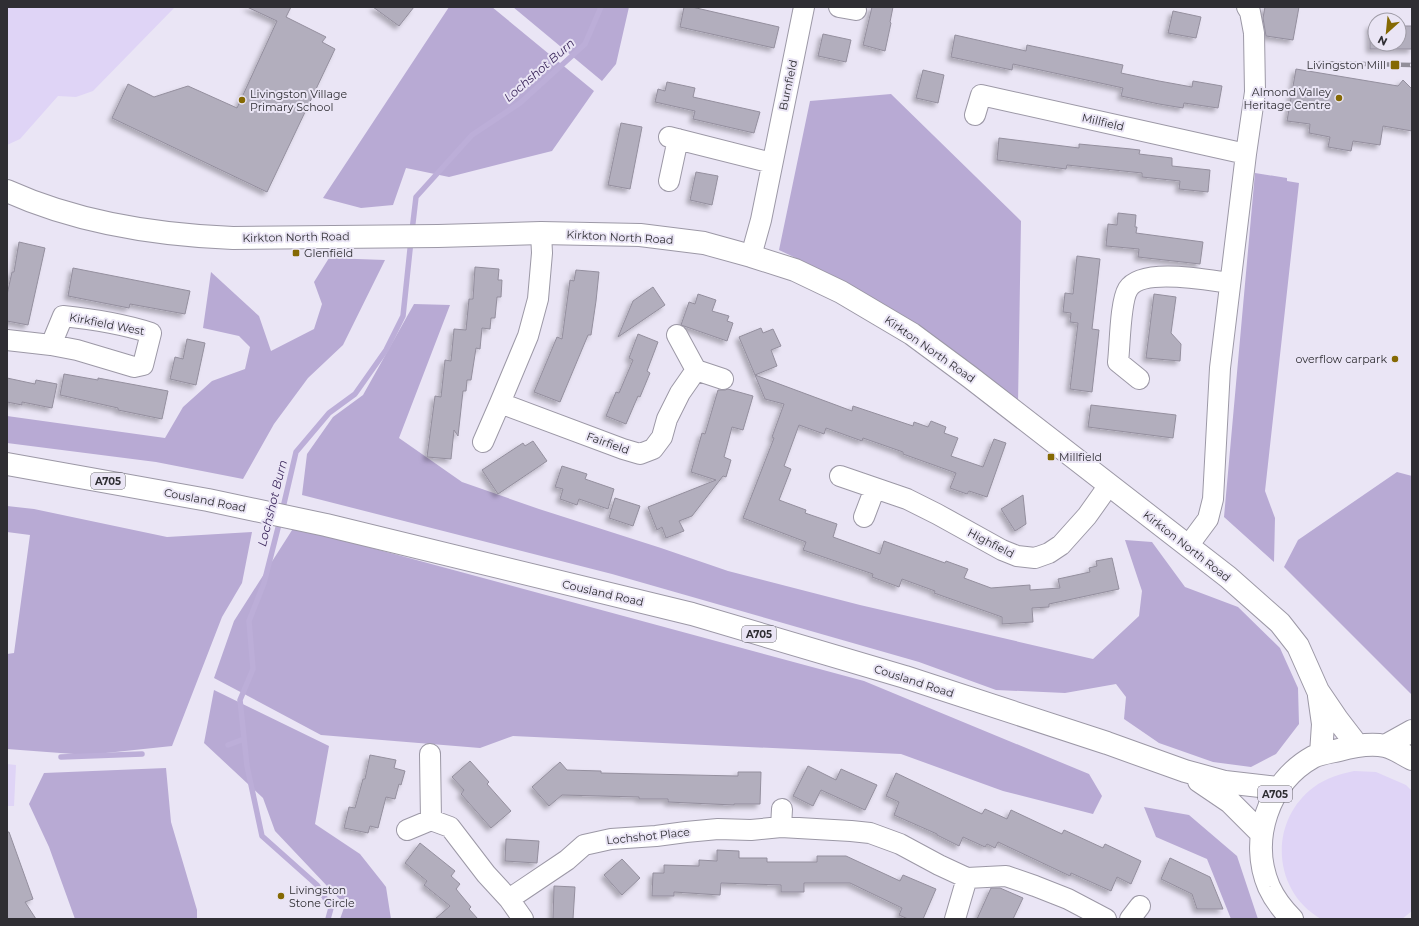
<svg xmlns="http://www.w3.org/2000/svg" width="1419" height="926" viewBox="0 0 1419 926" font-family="Montserrat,sans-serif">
<defs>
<filter id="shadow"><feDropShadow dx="-3.5" dy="3.5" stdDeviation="2" flood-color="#0004"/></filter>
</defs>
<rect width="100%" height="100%" fill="#eae5f5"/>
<path fill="#dfd4f6" d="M7,7H175L93,91L76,97L58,96L20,139L7,145Z
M7,764L16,765L14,806H7Z
M1354,771L1376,772L1406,785L1412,791V911L1402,919H1321C1272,891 1268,821 1314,787C1326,778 1340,774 1354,771Z"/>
<path fill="#b8aad4" d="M449,7H492L594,91L552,151L449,177L406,168L393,205L361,208L323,198Z
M513,7H629L616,64L602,81Z
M891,94L1021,221L1018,404L919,328L842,280L779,250L810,101Z
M1255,173L1287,178V181L1299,183L1265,491L1275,518L1274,562L1224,517Z
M329,258L385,260L343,345L308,378L274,424L243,479L156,462L7,443V416L165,438L183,407L212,381L245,369L250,347L239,336L203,328L211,272L259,316L271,351L314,329L322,304L314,282Z
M414,304L450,305L399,438L462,482L539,509L661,548L728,571L860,605L1093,659L1139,616L1142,591L1125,540L1152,542L1185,587L1238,607L1280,648L1298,688L1299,724L1276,754L1251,767L1213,762L1159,743L1124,719L1126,697L1116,684L1065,693L996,690L919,662L612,574L302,495L307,454L333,417L363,395Z
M1397,472L1412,476L1411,694L1284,567L1298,540Z
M7,506L34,509L167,537L252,532L242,583L222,617L172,746L87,755L7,749V654L14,653L30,535L7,532Z
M294,527L864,681L1089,774L1102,796L1093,814L1003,791L901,754L513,736L480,748L321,735L214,678L234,621Z
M214,690L329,746L315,824L360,854L383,883L386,887L391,919H340L345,905L275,831L263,798L204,743Z
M166,768L171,822L197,910V919H75L49,847L29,804L44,773Z
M1144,807L1189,815L1237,856L1258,919H1231L1207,859L1156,837Z"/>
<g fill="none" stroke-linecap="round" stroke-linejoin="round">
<path stroke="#bcaed8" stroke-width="5.5" d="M412,231L416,197L472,135L520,103L585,44L601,7
M282,512L296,452L329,413L355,394L386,350L403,316L411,240
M280,520L264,583L249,621L253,669L240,700L247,766L262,836L317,885L331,908L328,919
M228,745L244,739
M61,757L142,754"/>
</g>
<path fill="#b2aebd" stroke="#948f9e" filter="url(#shadow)" d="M247,7H291L286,17L326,37L322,42L335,49L267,192L112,118L128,84L154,97L188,86L237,108L277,21Z
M373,7H414L399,26Z
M684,7H692L779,27L774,48L680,27Z
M872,7H893L890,22L891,23L885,51L863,45Z
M1265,7H1299L1293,40L1266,36L1263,18Z
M1173,11L1201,17L1196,38L1168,33Z
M1370,25H1375V44H1399V26H1412V49H1370Z
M823,34L851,40L846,62L818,56Z
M955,35L1026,51L1027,45L1123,65L1121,73L1159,81L1192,87L1193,81L1222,86L1218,108L1184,103L1183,108L1159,104L1121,96L1123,88L1013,64L1012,70L951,57Z
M1296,69L1398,86L1403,80L1412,89V131L1383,126L1380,145L1353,141L1351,151L1328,147L1330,137L1309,133L1310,124L1287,121Z
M923,70L944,75L938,103L916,98Z
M667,82L695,88L693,97L760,112L754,133L693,119L695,111L655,102L658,89L665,91Z
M621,123L642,127L630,189L608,185Z
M999,138L1079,148V144L1131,149L1140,150L1139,154L1172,158V166L1210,170L1208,192L1179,189L1180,181L1142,177V173L1067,165L1066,169L997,160Z
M696,172L718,176L712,205L690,200Z
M1118,213L1136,215L1135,227H1137L1136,233L1203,242L1200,264L1138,257L1139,249L1106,246L1108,224L1117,225Z
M19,242L45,248L28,325L7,321V295L12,272H14Z
M1077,256L1100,259L1092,329L1099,330L1092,392L1070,389L1078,323L1070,322L1071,313L1063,312L1065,293L1073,294Z
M475,267L499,269L498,280H502L501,297H497L495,318H491L490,329L482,328L480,349L476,348L471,380H467L466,391H463L458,436L454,430L451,459L427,457L435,396L441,397L445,360L451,361L454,329L466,330L469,299H473Z
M73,268L190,291L185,314L130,304L129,308L68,296Z
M576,270L599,272L596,301L591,335H588L560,402L534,392L557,337L562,339L570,280L574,281Z
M653,287L665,305L618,337L633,301Z
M698,294L716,300L712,311L729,316L727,321L733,323L727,341L681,325L689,302L695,304Z
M1154,294L1176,297L1171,333L1181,344L1180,361L1146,358Z
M761,328L763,333L773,329L781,346L771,350L777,366L755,375L739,337Z
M638,334L658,342L647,371L650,373L640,397L638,396L626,424L606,416L616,392L619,393L633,360L629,358Z
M187,339L205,343L196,385L170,379L175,357L183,359Z
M64,374L98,380V378L168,391L162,419L118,410V408L60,395Z
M755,375L852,411L853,406L913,426L914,422L928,427L931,421L946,427L944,433L958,438L951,456L983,467L994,439L1006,443L987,497L969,491L967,494L950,488L956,473L903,454V452L863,438L862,441L826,428L824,434L799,425L784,466L791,469L779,500L806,510L805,513L837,524L833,537L880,554L884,541L945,563L946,561L968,569L964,578L991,588L1030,585V590L1060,588L1058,579L1090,572L1089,568L1097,566L1096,561L1112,558L1119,589L1049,604V607L1032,608L1033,622L1002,624V617L934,593L935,591L902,579L899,587L872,577L873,574L803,550L806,542L743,518L774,438L772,437L784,404L765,399Z
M7,378L35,384L36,380L57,384L52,408L22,402V405L7,402Z
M728,389L753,396L743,430L732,427L724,457L731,460L726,477L723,476L692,516L679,521L684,531L666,538L662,527L657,530L648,507L716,480L691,472L702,433L705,434L718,390H725Z
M1091,405L1176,415L1173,438L1088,427Z
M533,441L547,461L498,494L482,470L523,443L525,446Z
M562,466L587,474L585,479L614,489L608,509L579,499L577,505L560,499L563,489L555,487Z
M1023,495L1026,524L1015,531L1001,509Z
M615,498L640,506L633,526L609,518Z
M370,755L396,760L394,768L405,771L401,785L399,784L395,799L386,797L378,828L370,826L368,833L344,828L349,807L355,808L363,779H365Z
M470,761L489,782L487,784L511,811L491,828L461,794L464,790L452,777Z
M560,762L567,770L601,771V773L738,776V772H761L760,804H734V805L668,802V799H639V797L562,795L549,806L532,787Z
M808,766L836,780L841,769L877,785L865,810L821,790L813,806L793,796Z
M896,773L982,814L985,809L1007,819L1011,810L1062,834L1064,830L1103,848L1105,844L1141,861L1131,884L1117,877L1111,891L1071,873L1070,876L998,842L995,848L987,844L985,847L963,837L959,846L937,835V834L894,815L899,802L886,796Z
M7,832H9L33,899L25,902L36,919H7Z
M506,839L539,841L537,863L505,861Z
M420,843L455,871L451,876L460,884L456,889L471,907L469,909L478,919H435L450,906L424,885L427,881L405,863Z
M717,850L739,851V858H767V862H817V856H846L900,881L903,875L936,889L923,919H908L899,915L902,908L850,883H804V892H781V885L721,883L720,895L674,892V896H652L653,873H664V865L699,866V860L717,861Z
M1170,858L1210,877L1223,909H1197L1192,894L1161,879Z
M622,859L640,878L622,895L604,875Z
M554,886L575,887L573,919H553Z
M991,888H1000L1023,898L1013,919H977Z"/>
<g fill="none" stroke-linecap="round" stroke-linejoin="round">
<defs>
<path id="minor" d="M839,7L856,10
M975,115L981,95L1246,154
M669,137L772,163
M669,181L678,139
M751,256L761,220L804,7
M7,340L51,345L77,350L134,367L143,365L151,333C123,324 92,319 63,316L51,345
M696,370L723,379
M1139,379L1118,362C1120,346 1120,302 1128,289C1142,267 1207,280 1230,283
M500,403L623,449L640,454L653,449L662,437L667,419L680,393L696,370L677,335
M483,442L500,403L528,336L538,299L542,253L541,233
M840,476L907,499L937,514L1002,550L1017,556L1035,558L1049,553L1061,545L1087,516L1109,485
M864,517L875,488
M1188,546L1208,519L1213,499L1220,368L1246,154L1255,92L1254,33L1250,12L1247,7
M430,754L431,820L450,827L486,874L509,899L523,919
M781,827L782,809
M407,830L431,820
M509,899L567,860L584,845L611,839L656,836L686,832L718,829L751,830L781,827L851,831L870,833L900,844L939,865L967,878
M955,919L967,878L1006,876L1035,886L1068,899L1106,919
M1130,919L1140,906"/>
<path id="major" d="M7,191C78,223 156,235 233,238L438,236L541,233L640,235L704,243L751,256L795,270L841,292L912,334L970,377L1228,577L1280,623L1298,646L1318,691L1337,719L1357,745
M7,464L208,500L326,525L692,614L905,677L1107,743L1185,771L1225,782L1278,788
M1319,696L1323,724L1321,754
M1385,746L1412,731
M1199,781L1230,802L1261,833
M1292,919C1283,910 1274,898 1269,887C1249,840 1268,782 1313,757C1321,753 1331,752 1339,750C1354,746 1370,743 1385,746C1394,748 1404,755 1412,759"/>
</defs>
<use href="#minor" stroke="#9c98a6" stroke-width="22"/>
<use href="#major" stroke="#9c98a6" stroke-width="24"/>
<use href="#minor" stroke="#fff" stroke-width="20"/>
<use href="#major" stroke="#fff" stroke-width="22"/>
<defs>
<path id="rail" d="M1320,63L1412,65"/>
</defs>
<use href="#rail" stroke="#928f9a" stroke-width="4.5"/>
<use href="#rail" stroke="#eae5f5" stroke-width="3" stroke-dasharray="9" stroke-linecap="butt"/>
</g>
<g fill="#856903" stroke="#eae5f5" stroke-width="1.5">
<rect x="1390" y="60" width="10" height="10" rx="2"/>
<circle cx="1339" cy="98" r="4"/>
<circle cx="242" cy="100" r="4"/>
<rect x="292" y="249" width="8" height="8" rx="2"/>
<circle cx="1395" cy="359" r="4"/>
<rect x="1047" y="453" width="8" height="8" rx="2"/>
<circle cx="281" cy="896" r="4"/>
</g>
<g text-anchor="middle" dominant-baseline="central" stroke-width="4" stroke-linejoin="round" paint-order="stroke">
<g fill="#eae5f5" stroke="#67656d" stroke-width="1">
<rect x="91" y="473" width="34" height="16" rx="3"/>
<rect x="742" y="626" width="34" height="16" rx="3"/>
<rect x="1258" y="786" width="34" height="16" rx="3"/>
</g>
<g font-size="10" font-weight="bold" fill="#2f2e33">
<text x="108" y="481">A705</text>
<text x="759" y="634">A705</text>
<text x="1275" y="794">A705</text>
</g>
<g font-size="11" fill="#2f2e33" stroke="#eae5f5" text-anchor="start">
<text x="1386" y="65" text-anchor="end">Livingston Mill</text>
<text x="1331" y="92" text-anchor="end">Almond Valley<tspan x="1331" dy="13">Heritage Centre</tspan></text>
<text x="250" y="94">Livingston Village<tspan x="250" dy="13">Primary School</tspan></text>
<text x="304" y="253">Glenfield</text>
<text x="1387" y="359" text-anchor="end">overflow carpark</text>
<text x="1059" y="457">Millfield</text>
<text x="289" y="890">Livingston<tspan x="289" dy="13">Stone Circle</tspan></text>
</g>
<g font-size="11" fill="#2f2e33" stroke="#eae5f5">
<text transform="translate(788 85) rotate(-78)">Burnfield</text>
<text transform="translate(1103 122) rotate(13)">Millfield</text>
<text transform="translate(296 237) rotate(-1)">Kirkton North Road</text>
<text transform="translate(620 237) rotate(3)">Kirkton North Road</text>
<text transform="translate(107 324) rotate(11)">Kirkfield West</text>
<text transform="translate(930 349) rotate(35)">Kirkton North Road</text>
<text transform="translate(608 443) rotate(20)">Fairfield</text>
<text transform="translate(205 500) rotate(11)">Cousland Road</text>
<text transform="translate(991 543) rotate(27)">Highfield</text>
<text transform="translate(1187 546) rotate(38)">Kirkton North Road</text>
<text transform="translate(603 593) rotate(13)">Cousland Road</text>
<text transform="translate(914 681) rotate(18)">Cousland Road</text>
<text transform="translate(648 836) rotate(-6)">Lochshot Place</text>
</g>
<g font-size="12" font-style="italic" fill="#3f2b5f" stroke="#eae5f5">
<text transform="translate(539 70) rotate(-41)">Lochshot Burn</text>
<text transform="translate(272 503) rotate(-76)">Lochshot Burn</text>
</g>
</g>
<rect width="1419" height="926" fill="none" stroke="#2f2e33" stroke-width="16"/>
<g transform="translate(1387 32) rotate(207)"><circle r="19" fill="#eae5f5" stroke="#9f9ca7"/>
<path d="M0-3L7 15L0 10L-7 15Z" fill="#856903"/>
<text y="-6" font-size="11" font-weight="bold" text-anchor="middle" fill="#2f2e33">N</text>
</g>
</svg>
